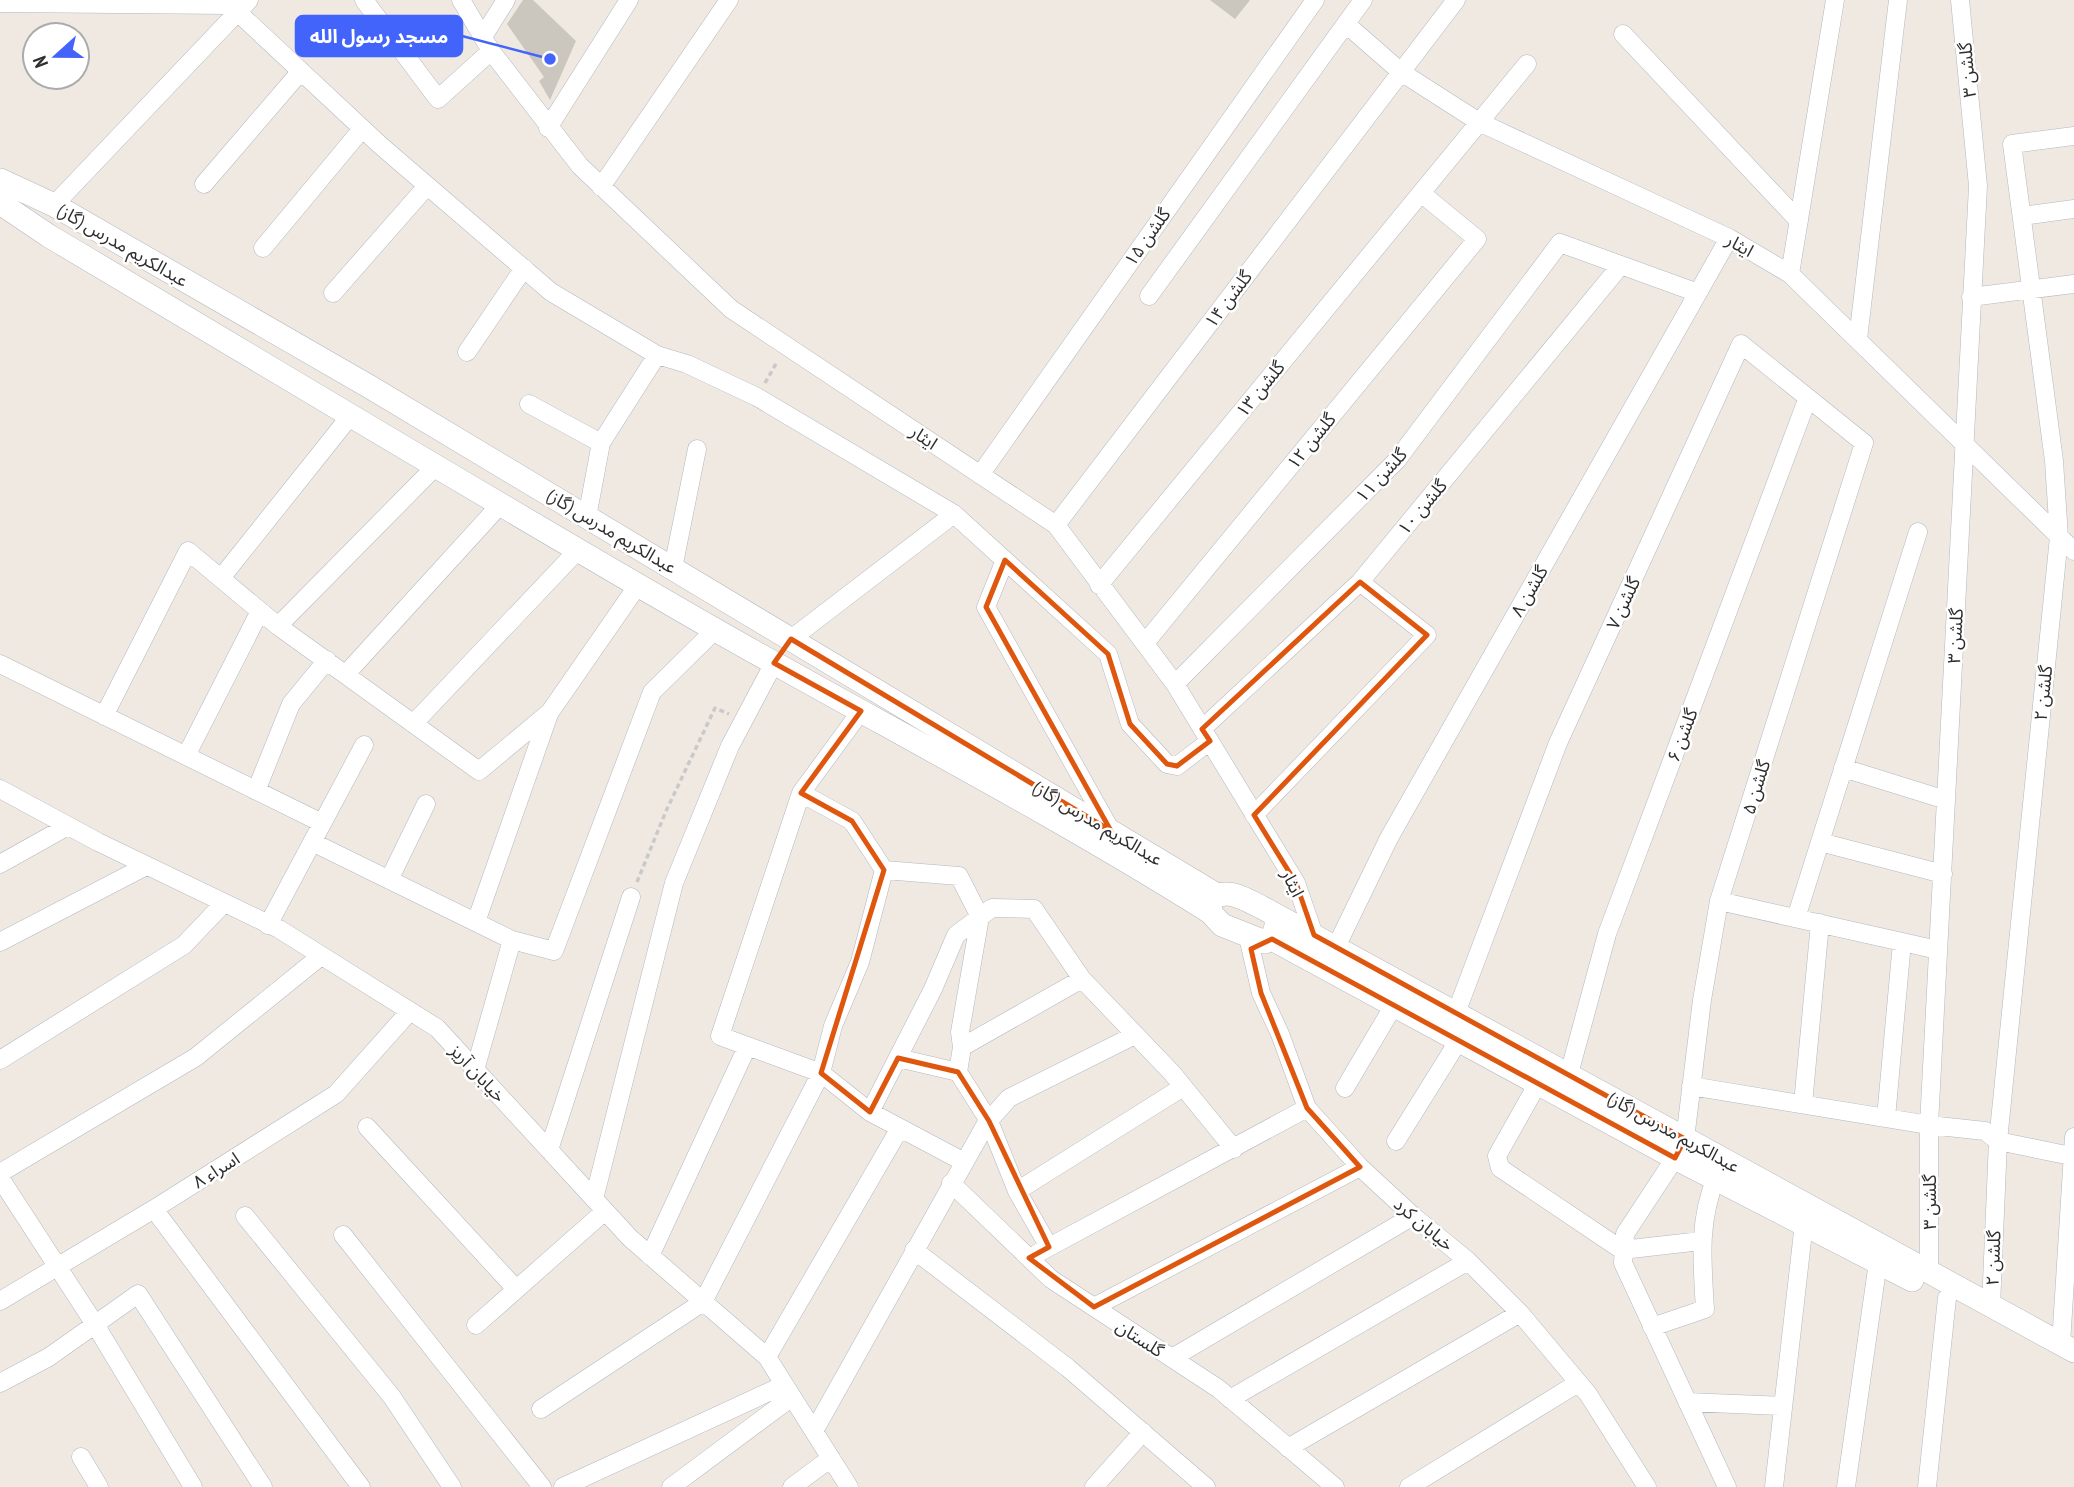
<svg xmlns="http://www.w3.org/2000/svg" width="2074" height="1487" viewBox="0 0 2074 1487" font-family="'PT Sans Narrow','Noto Sans Arabic',sans-serif">
<rect width="100%" height="100%" fill="#efe9e1"/>
<path fill="#cbc7bf" d="M523,0H533L576,41L550,100L539,81L544,77L507,24Z
M1210,0H1250L1235,19Z"/>
<g fill="none" stroke-linecap="round" stroke-linejoin="round">
<defs>
<path id="minor" d="M364,0L438,99L491,51
M461,0L491,51L580,166L731,309L1056,525L1175,684L1296,883L1314,935
M0,3L230,5L380,145L551,292L657,355L687,364L757,397L954,514L1108,654L1130,724L1167,764L1177,766L1210,741
M1346,24L1401,72L1479,122L1729,238L1790,274L2074,551
M1623,34L1799,221
M484,35L506,0
M548,128L629,0
M204,184L301,71
M601,187L729,0
M54,205L249,0
M2022,216L2074,209
M263,248L362,129
M1790,274L1835,0
M333,293L427,186
M1149,296L1363,0
M1971,297L2074,284
M1858,339L1898,0
M467,352L524,268
M529,404L601,443
M980,475L1315,0
M587,517L601,443L657,355
M1056,525L1456,0
M1005,560L986,607L1111,831
M673,568L697,449
M221,578L351,415
M1099,585L1527,64
M278,626L435,467
M791,639L954,514
M1145,643L1477,239L1421,193
M0,664L322,823
M346,674L499,506
M1175,684L1397,460L1560,243L1698,293
M861,711L801,793L720,1036L821,1073L870,1112L964,1162
M104,716L188,551L278,626L479,771L550,712L638,585
M414,723L577,551
M1202,729L1360,582L1621,265
M187,754L260,611
M1843,768L1946,800
M0,789L98,842L279,929L437,1028L630,1238L767,1357L849,1487
M256,791L291,704L327,660
M801,793L852,821L884,870
M1254,815L1427,635L1360,582
M312,842L512,940L554,951L652,692L715,630
M1820,842L1943,874
M0,864L68,826
M884,870L959,876L980,917
M389,880L426,804
M1719,901L1938,950
M980,917L960,1032L962,1047L958,1072L989,1121L1017,1191L1049,1247
M1796,918L1918,532
M476,922L549,714
M268,925L364,745
M1248,937L1261,993L1280,1034L1307,1108L1360,1167L1413,1216L1468,1261L1520,1313L1588,1394L1647,1487
M0,942L146,866
M1336,947L1389,838L1729,238
M1456,1013L1558,743L1741,344L1864,443L1719,901L1702,1000L1685,1139
M962,1047L1082,979
M898,1058L958,1072
M0,1060L184,945L224,903
M475,1070L512,940
M1569,1074L1607,934L1807,400
M1538,1083L1497,1156L1500,1168L1622,1250L1701,1241
M1691,1086L1929,1125L1985,1131L1998,1141L2071,1156
M1345,1088L1394,1005
M1803,1104L1820,923
M870,1112L933,989L956,935L992,908L1034,909L1082,979L1172,1073L1234,1149
M1886,1118L1902,942
M367,1127L516,1289
M1396,1141L1459,1040
M549,1150L631,897
M1675,1158L1625,1234L1623,1263L1727,1487
M0,1173L196,1057L321,956
M0,1178L96,1326L193,1487
M951,1183L1051,1279L1219,1389L1335,1487
M1017,1191L1183,1087
M594,1199L674,883L730,746L774,663
M154,1209L361,1487
M245,1216L392,1397L452,1487
M343,1235L542,1487
M914,1250L1068,1368L1206,1487
M1038,1253L1307,1108
M650,1256L747,1047
M1929,1272V1125L1978,186L1960,0
M0,1301L154,1209L336,1094L410,1011
M1991,1306L1998,1141L2059,537L2054,461L2012,144L2074,136
M1094,1307L1360,1167
M476,1325L605,1211
M1652,1327L1705,1309C1702,1260 1698,1223 1716,1177
M2061,1344L2074,1137
M767,1357L900,1128
M1172,1358L1413,1216
M0,1383L49,1357L138,1294L263,1487
M1230,1399L1468,1261
M1687,1402L1783,1406
M541,1409L703,1302L821,1073L833,1026L860,962L884,870
M814,1431L986,1124L1009,1098L1135,1035
M1288,1448L1520,1313
M81,1457L99,1487
M563,1487L784,1385
M671,1487L792,1397
M792,1487L831,1458
M1094,1487L1143,1432
M1409,1487L1578,1383
M1774,1487L1804,1223
M1846,1487L1878,1262
M1927,1487L1947,1298"/>
<path id="tertiary" d="M0,180L54,205L370,387L1217,895
M0,203L49,236C270,367 489,500 712,628C878,723 1048,810 1210,912
M1274,915L1277,923L1272,939L1265,942L1222,925L1210,912L1211,900C1227,886 1246,900 1261,907L2074,1351
M1272,939L1675,1158L1912,1280"/>
</defs>
<use href="#minor" stroke="#b4b7c1" stroke-width="19"/>
<use href="#tertiary" stroke="#b4b7c1" stroke-width="24"/>
<path stroke="#c9c9c9" stroke-width="3.5" stroke-dasharray="5 3.5" stroke-linecap="butt" d="M765,383L777,362
M637,882L666,811L715,708L729,714"/>
<use href="#minor" stroke="#fff" stroke-width="18"/>
<use href="#tertiary" stroke="#fff" stroke-width="23"/>
</g>
<path fill="none" stroke="#df570e" stroke-width="5" stroke-linejoin="round" d="M1005,560L1108,654L1130,724L1167,764L1177,766L1210,741L1202,729L1360,582L1427,635L1254,815L1296,883L1314,935L1685,1139L1675,1158L1272,939L1251,949L1261,993L1307,1108L1360,1167L1094,1307L1029,1258L1049,1247L989,1121L958,1072L898,1058L870,1112L821,1073L884,870L852,821L801,793L861,711L774,663L791,639L1111,831L986,607Z"/>
<g text-anchor="middle" dominant-baseline="central" stroke-width="5" stroke-linejoin="round" paint-order="stroke">
<g font-size="18" fill="#2e2e2e" stroke="#fff">
<text transform="translate(1967 70) rotate(-95)">گلشن ۳</text>
<text transform="translate(1147 237) rotate(-55)">گلشن ۱۵</text>
<text transform="translate(123 245) rotate(30)">عبدالکریم مدرس (گاز)</text>
<text transform="translate(1740 245) rotate(30)">ایثار</text>
<text transform="translate(1228 299) rotate(-53)">گلشن ۱۴</text>
<text transform="translate(1260 389) rotate(-51)">گلشن ۱۳</text>
<text transform="translate(924 437) rotate(34)">ایثار</text>
<text transform="translate(1311 441) rotate(-51)">گلشن ۱۲</text>
<text transform="translate(1381 475) rotate(-47)">گلشن ۱۱</text>
<text transform="translate(1422 507) rotate(-50)">گلشن ۱۰</text>
<text transform="translate(612 531) rotate(31)">عبدالکریم مدرس (گاز)</text>
<text transform="translate(1529 591) rotate(-60)">گلشن ۸</text>
<text transform="translate(1623 603) rotate(-65)">گلشن ۷</text>
<text transform="translate(1955 636) rotate(-87)">گلشن ۳</text>
<text transform="translate(2043 693) rotate(-84)">گلشن ۲</text>
<text transform="translate(1682 735) rotate(-69)">گلشن ۶</text>
<text transform="translate(1756 787) rotate(-73)">گلشن ۵</text>
<text transform="translate(1098 823) rotate(31)">عبدالکریم مدرس (گاز)</text>
<text transform="translate(1293 883) rotate(64)">ایثار</text>
<text transform="translate(478 1073) rotate(47)">خیابان آریز</text>
<text transform="translate(1674 1132) rotate(29)">عبدالکریم مدرس (گاز)</text>
<text transform="translate(216 1170) rotate(-32)">اسراء ۸</text>
<text transform="translate(1929 1202) rotate(-90)">گلشن ۳</text>
<text transform="translate(1424 1224) rotate(40)">خیابان کرد</text>
<text transform="translate(1993 1258) rotate(-88)">گلشن ۲</text>
<text transform="translate(1140 1338) rotate(33)">گلستان</text>
</g>
</g>
<path fill="none" stroke="#4264fb" stroke-width="2.5" d="M550 59L462 36"/>
<circle fill="#4264fb" stroke="#fff" stroke-width="2.5" cx="550" cy="59" r="7"/>
<rect fill="#4264fb" stroke="#4264fb" stroke-width="2.5" x="296" y="16" width="166" height="40" rx="7"/>
<g font-size="19" text-anchor="middle" font-weight="bold" fill="#fff">
<text x="379" y="43">مسجد رسول الله</text>
</g>
<g transform="translate(56 56) rotate(249)"><circle r="33" fill="#ffffff" stroke="#ababab" stroke-width="2"/>
<path d="M0-5L12 26L0 18L-12 26Z" fill="#4264fb"/>
<text y="-10" font-size="19" font-weight="bold" text-anchor="middle" fill="#2e2e2e">N</text>
</g>
</svg>
